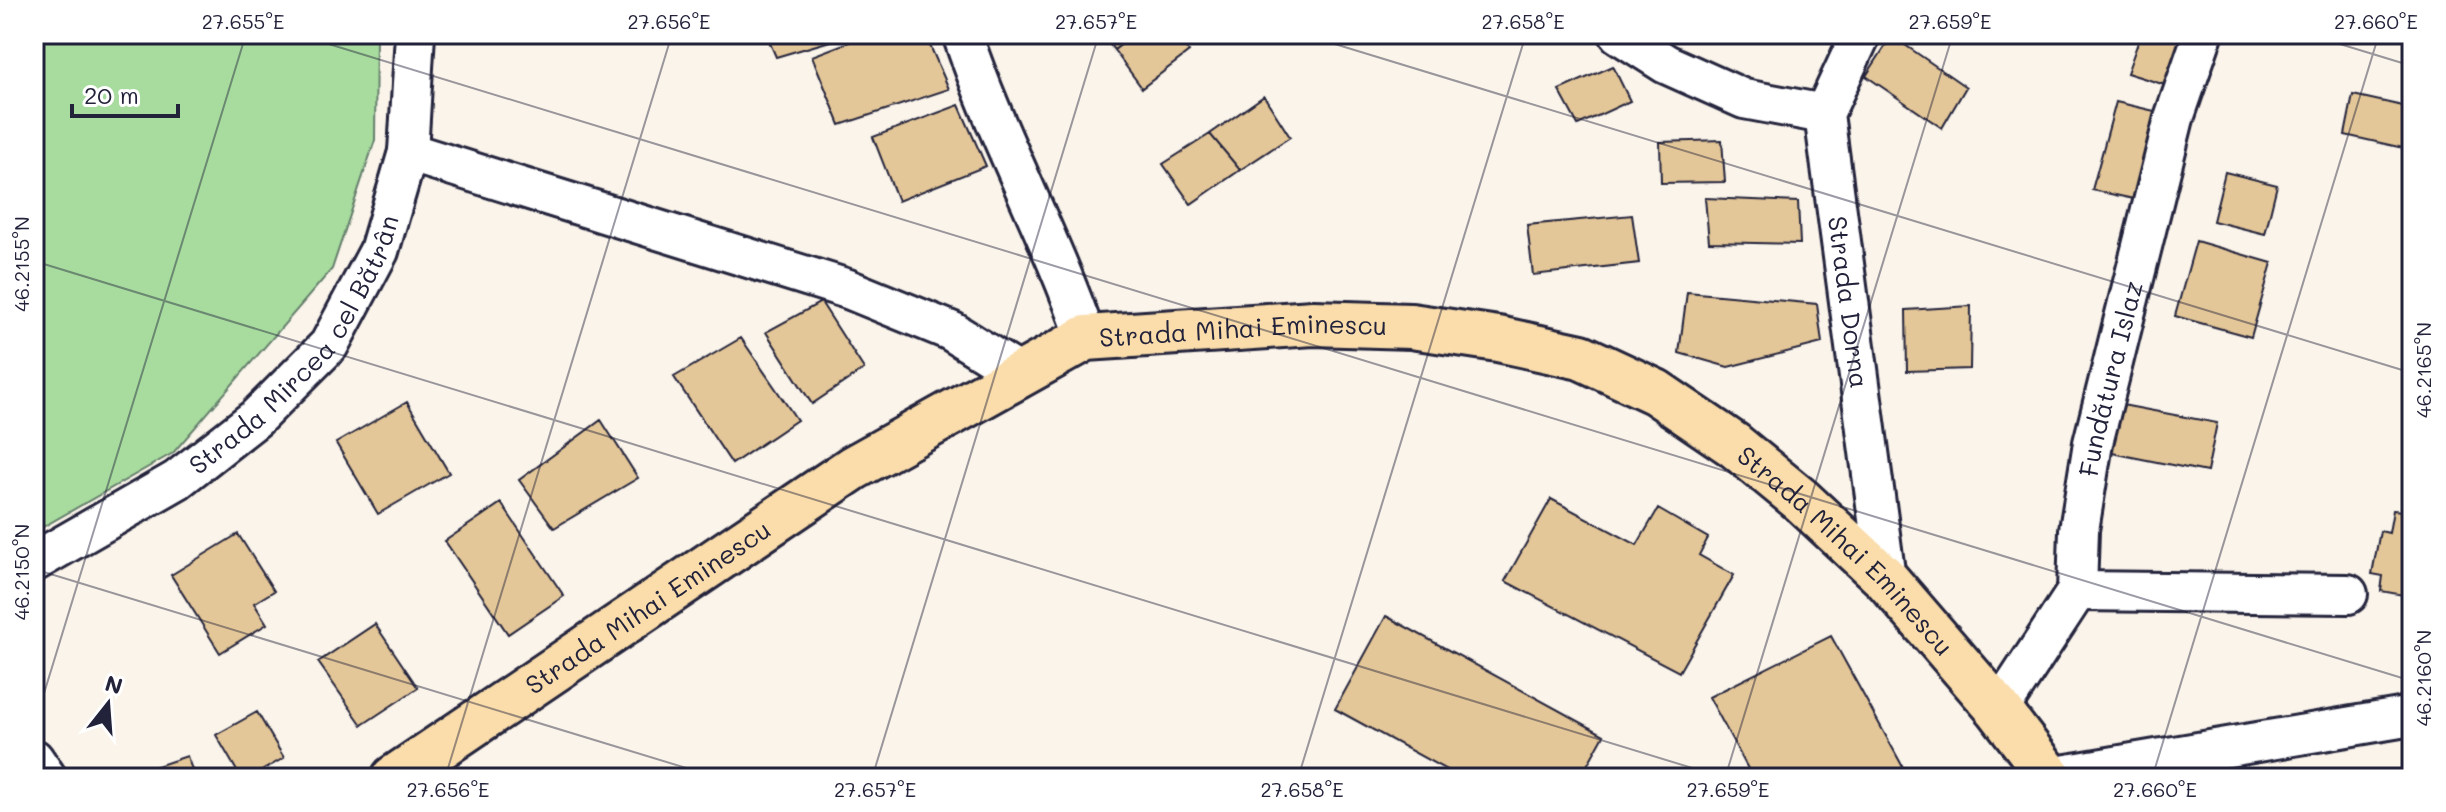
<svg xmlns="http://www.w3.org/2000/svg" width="2446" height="812" viewBox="0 0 2446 812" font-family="Mali,sans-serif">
<rect width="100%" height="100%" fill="#faf4ea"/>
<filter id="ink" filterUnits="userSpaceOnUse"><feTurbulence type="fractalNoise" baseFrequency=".0125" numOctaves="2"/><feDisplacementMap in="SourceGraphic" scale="16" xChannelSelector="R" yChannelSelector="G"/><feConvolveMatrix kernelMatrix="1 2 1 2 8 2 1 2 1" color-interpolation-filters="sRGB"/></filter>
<g filter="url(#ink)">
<path fill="#a8dc9e" stroke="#657f6c" stroke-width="2" d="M34,34H376L375,140L332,269L173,453L34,532Z"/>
<path fill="#e4c798" stroke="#22223b" stroke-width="2" d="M766,34H854L776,57Z
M870,34H925L949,89L840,125L812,56Z
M1102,34H1135L1114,50Z
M1135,34H1175L1189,52L1142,88L1114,50Z
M2141,34H2190L2175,88L2127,73Z
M1892,36L1966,87L1942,128L1866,76Z
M1613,66L1630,101L1578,125L1559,90Z
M2353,95L2412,108V150L2345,135Z
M1264,96L1290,137L1240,170L1210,134Z
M2116,102L2163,113L2143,201L2092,190Z
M959,105L986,166L898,201L873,137Z
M1210,134L1240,170L1191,204L1163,164Z
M1722,140L1725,182L1661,183L1660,142Z
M2225,172L2277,185L2265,234L2213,221Z
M1705,198L1798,202L1800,244L1709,242Z
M1632,215L1639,263L1533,275L1527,225Z
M2196,241L2272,263L2251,337L2175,316Z
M1687,292L1817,304L1822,343L1728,367L1679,353Z
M821,302L864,369L812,404L766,332Z
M1971,306L1970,369L1907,371L1906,310Z
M741,338L797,420L732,464L674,377Z
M407,402L449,473L378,514L336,443Z
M2117,404L2217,423L2207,472L2107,452Z
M601,420L638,478L554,528L519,480Z
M1551,499L1637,545L1658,509L1708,538L1699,555L1734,575L1679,672L1505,581Z
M501,503L564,596L508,634L445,541Z
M2393,510L2412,512V607H2408L2409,596L2381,591L2383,576L2372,574L2380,531L2389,533Z
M238,534L274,591L254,603L267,624L220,653L171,575Z
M1386,616L1604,735L1580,778H1461L1335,709Z
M375,624L418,688L362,725L318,662Z
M1831,636L1909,778H1753L1709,697Z
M257,712L284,758L249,778H241L216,735Z
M187,756L195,778H148L145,770Z"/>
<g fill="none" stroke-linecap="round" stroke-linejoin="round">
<defs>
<g id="minor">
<path d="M962,34C997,138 1050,234 1086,338"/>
<path d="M1619,34L1666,64L1744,99L1824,114"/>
<path id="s1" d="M1861,34L1824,114L1886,579"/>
<path d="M408,152L848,289L951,331L1020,374"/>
<path id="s2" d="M34,562L177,480L256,418L329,345L379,251L408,152L415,34"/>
<path d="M2077,591L2348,594"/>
<path id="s3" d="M1999,710L2077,591L2079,530L2093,443L2174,118L2203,34"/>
<path d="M34,759L47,778"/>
<path d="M2050,777L2412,716"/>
</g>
<g id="major">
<path id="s4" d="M394,778L853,468L1086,338L1313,323L1411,326L1498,339L1581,357L1656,392L1734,445L1801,500L1886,579L1999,710L2051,778"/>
</g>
</defs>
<use href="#minor" stroke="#22223b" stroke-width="44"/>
<use href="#major" stroke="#22223b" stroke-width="50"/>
<use href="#minor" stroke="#fff" stroke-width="38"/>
<use href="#major" stroke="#faddab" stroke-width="44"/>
</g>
</g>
<path fill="none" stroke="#22223b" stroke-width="2" stroke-opacity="0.45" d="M296,34L2412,681M1302,34L2412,373M2307,34L2412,66M34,261L1725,778M34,569L719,778M34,726L246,34M445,778L672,34M872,778L1099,34M1298,778L1526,34M1725,778L1953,34M2152,778L2379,34"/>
<g text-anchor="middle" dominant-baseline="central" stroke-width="6" stroke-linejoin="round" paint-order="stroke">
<g font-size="26" fill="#22223b" stroke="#fff">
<text stroke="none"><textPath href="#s1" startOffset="278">Strada Dorna</textPath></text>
<text stroke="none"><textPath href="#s4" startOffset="978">Strada Mihai Eminescu</textPath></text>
<text stroke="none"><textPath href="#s2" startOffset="348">Strada Mircea cel Bătrân</textPath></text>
<text stroke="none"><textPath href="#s3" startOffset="358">Fundătura Islaz</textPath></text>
<text stroke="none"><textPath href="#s4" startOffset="1650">Strada Mihai Eminescu</textPath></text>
<text stroke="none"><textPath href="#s4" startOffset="306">Strada Mihai Eminescu</textPath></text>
</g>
</g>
<rect width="2446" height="812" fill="none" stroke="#fff" stroke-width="88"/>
<g transform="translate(108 704) rotate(17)" stroke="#ffffff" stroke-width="6" paint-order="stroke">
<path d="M0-6L14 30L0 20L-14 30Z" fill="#22223b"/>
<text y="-12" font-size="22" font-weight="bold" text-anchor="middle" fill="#22223b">N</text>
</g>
<path d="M72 104v12h106v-12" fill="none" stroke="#22223b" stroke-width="4"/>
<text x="84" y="104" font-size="24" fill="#22223b" stroke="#ffffff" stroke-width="6" paint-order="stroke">20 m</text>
<rect x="44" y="44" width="2358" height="724" fill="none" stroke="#22223b" stroke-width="3"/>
<g font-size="20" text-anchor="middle" fill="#22223b">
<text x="243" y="29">27.655°E</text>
<text x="669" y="29">27.656°E</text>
<text x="1096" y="29">27.657°E</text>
<text x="1523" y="29">27.658°E</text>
<text x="1950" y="29">27.659°E</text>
<text x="2376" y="29">27.660°E</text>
<text transform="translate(22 264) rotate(-90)" y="7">46.2155°N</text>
<text transform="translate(2424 370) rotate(-90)" y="7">46.2165°N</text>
<text transform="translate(22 572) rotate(-90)" y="7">46.2150°N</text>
<text transform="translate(2424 678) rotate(-90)" y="7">46.2160°N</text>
<text x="448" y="797">27.656°E</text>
<text x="875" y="797">27.657°E</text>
<text x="1302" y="797">27.658°E</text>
<text x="1728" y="797">27.659°E</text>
<text x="2155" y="797">27.660°E</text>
</g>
</svg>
